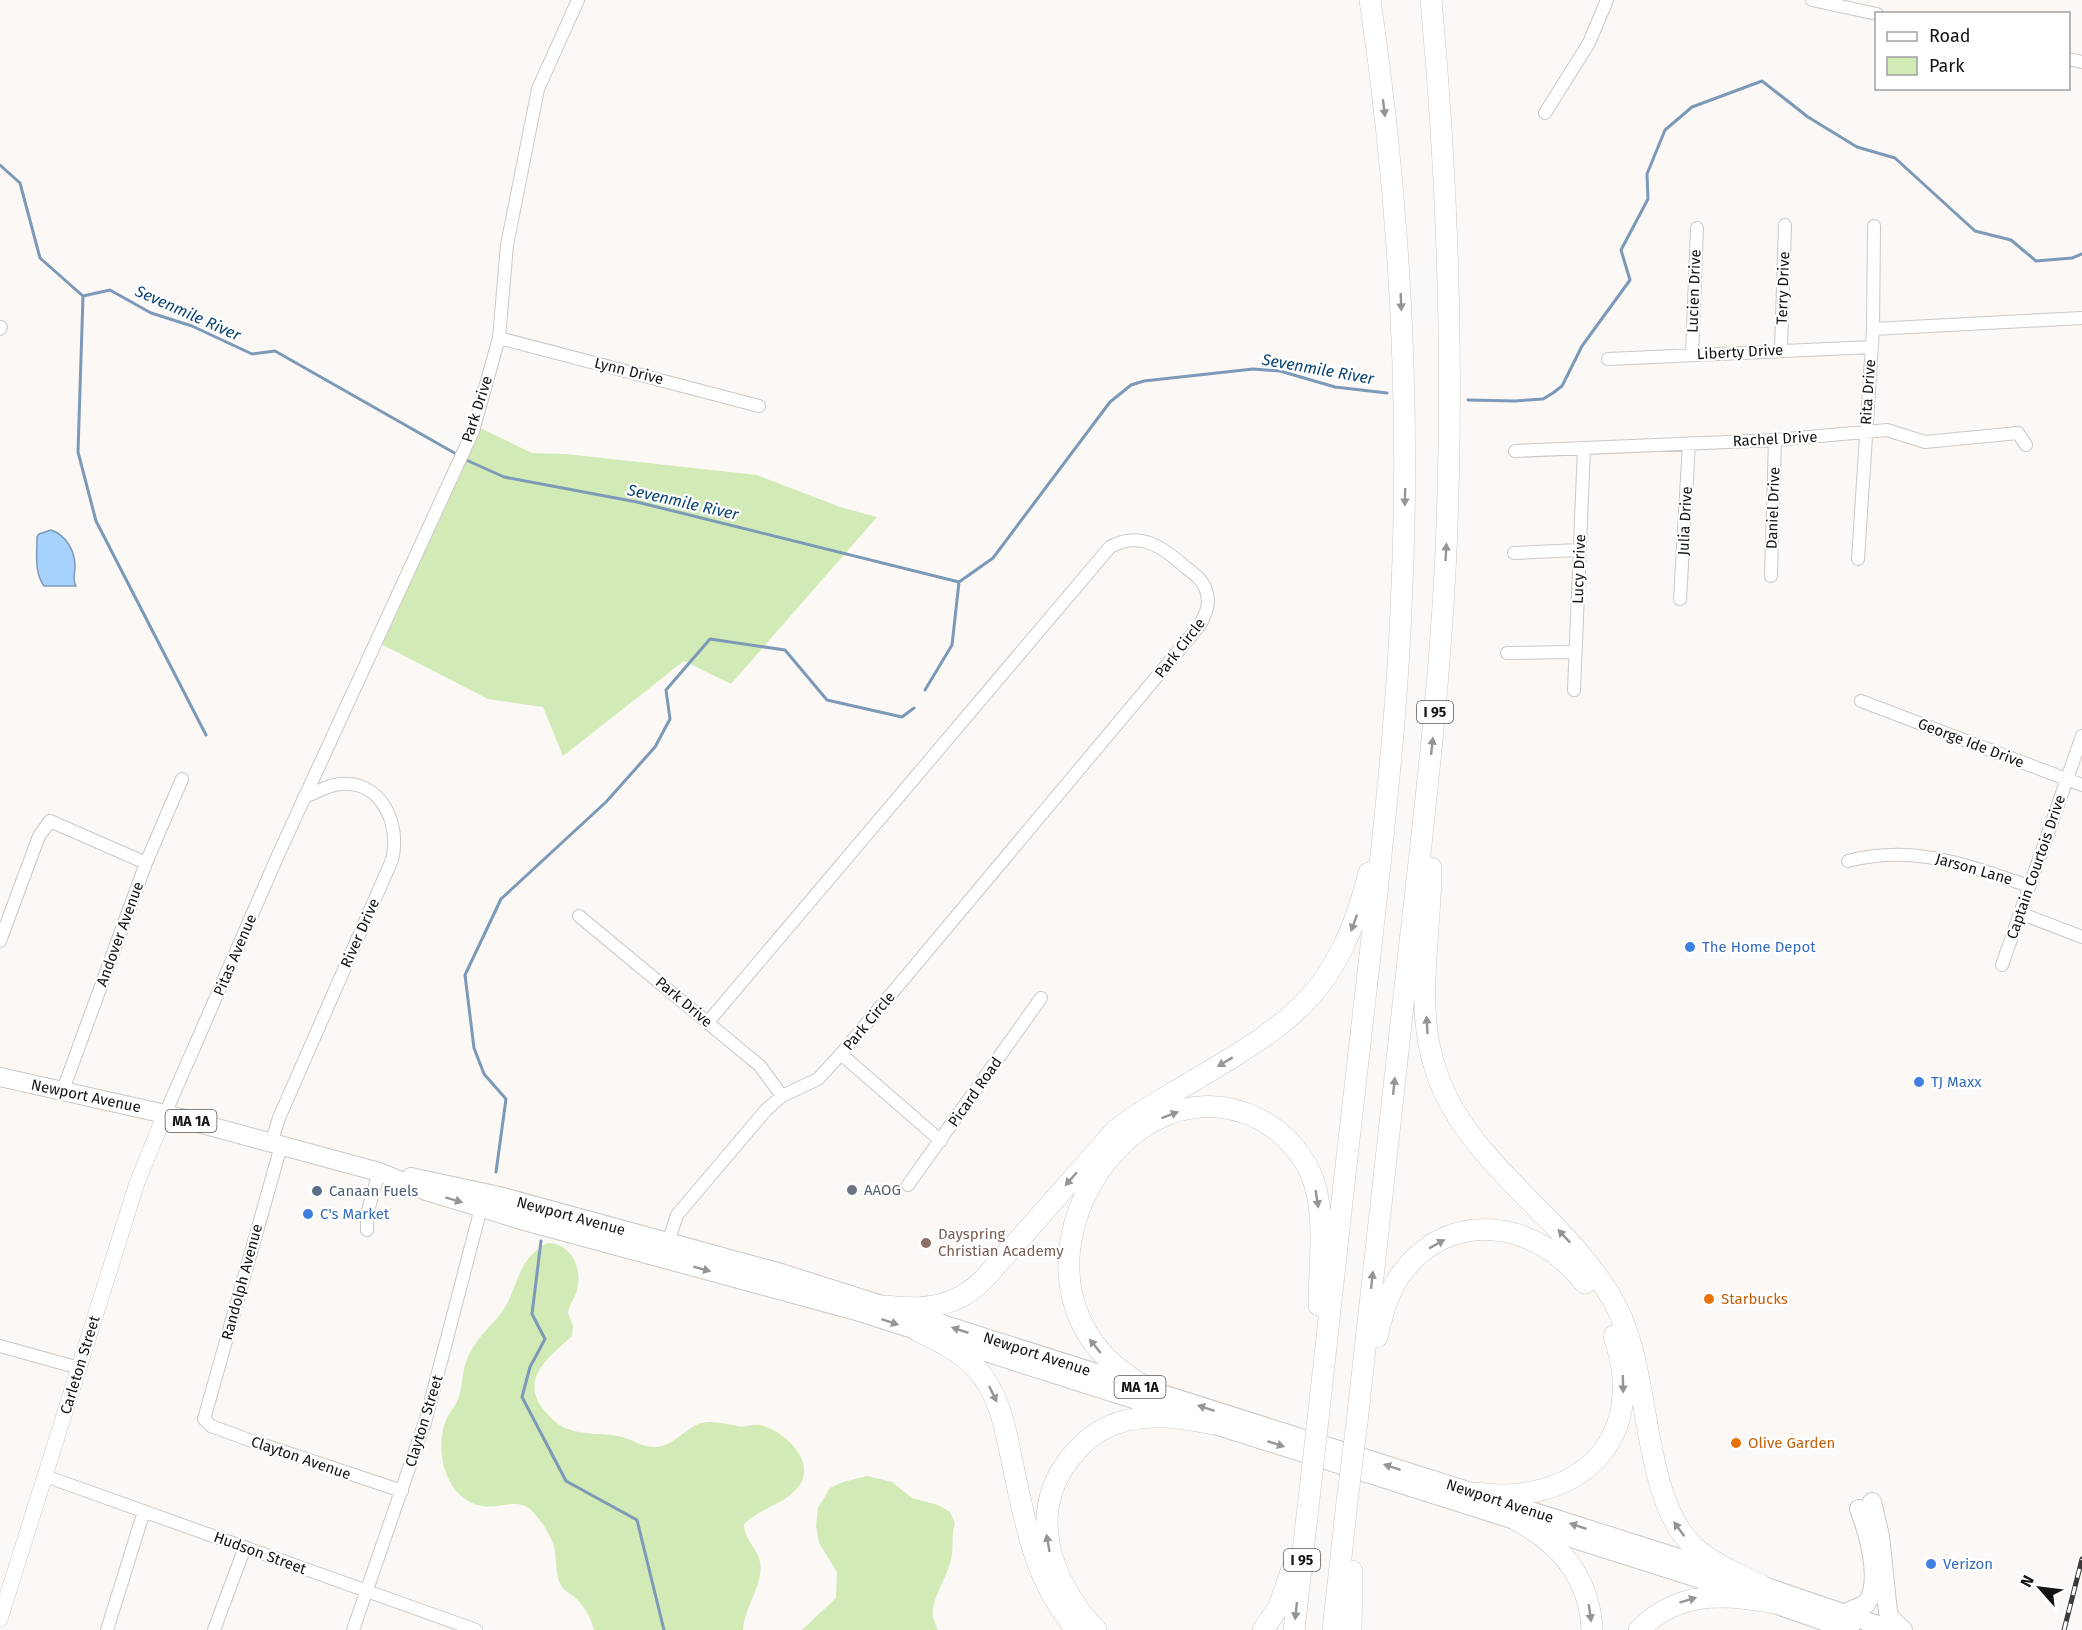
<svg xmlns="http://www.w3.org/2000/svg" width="2082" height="1630" viewBox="0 0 2082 1630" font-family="'Fira Sans',sans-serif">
<rect width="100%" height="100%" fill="#fcf8f6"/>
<path fill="#d2eab6" d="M472,424L532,453L566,454L757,475L840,507L877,517L731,684L684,661L563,756L543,707L488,699L381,644L464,467L468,435Z
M547,1243C573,1243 585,1272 575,1296C572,1302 569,1306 568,1313L573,1326L572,1336C551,1355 518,1379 544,1410C551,1418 558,1426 568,1429C584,1435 602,1433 618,1436C630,1438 641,1447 653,1447C673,1448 683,1429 701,1423C713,1420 726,1424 737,1426C745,1428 752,1424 760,1425C781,1430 813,1456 802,1481C791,1503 761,1507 744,1524C744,1540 757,1547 760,1562C764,1584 744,1608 743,1630H594C591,1618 583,1603 573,1596C569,1593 565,1591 562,1587C555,1577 557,1564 555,1552C554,1539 540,1518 530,1509C512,1495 491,1517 465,1499C441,1482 435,1441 448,1416C452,1409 457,1404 459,1396C462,1388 462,1378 464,1369C470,1346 483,1334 498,1317C520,1291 513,1262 547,1243Z
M867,1476L892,1482L912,1498L938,1505L950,1512L955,1523C951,1535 954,1547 951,1560C947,1576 936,1592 933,1608C932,1616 934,1622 938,1630H802L836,1598L837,1572L819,1543L816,1526L818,1508L830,1488L843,1482Z"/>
<path fill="#a8d2fe" stroke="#7c99b8" stroke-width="1.5" d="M51,530C66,535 75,551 75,566C75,574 72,579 76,586H44C34,572 37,554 37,537L39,534Z"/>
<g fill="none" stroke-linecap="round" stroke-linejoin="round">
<path stroke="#7c99b8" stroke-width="3" d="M0,165L20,183L40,258L83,296L110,290L151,313L192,326L252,354L275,351L458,455
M83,296L78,452L96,521L206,735
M1468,400L1515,401L1543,399L1553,393L1562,386L1582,346L1630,280L1621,250L1648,199L1647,174L1665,130L1692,107L1762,81L1808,117L1857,147L1895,158L1975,231L2011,240L2036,261L2072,258L2082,254
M464,459L504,477L637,502L959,582L993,558L1110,402L1131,385L1144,381L1253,369L1280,371L1335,387L1387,393
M925,690L952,645L959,582
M496,1172L506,1099L484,1074L474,1048L465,975L501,899L606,802L655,747L670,719L666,690L710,639L785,650L827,700L902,717L914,708
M541,1241L532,1314L545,1339L530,1367L522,1397L566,1481L637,1520L664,1630"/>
<defs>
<path id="minor" d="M1812,0L1877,14
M2068,59L2082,62
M1545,113L1589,43L1607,0
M0,329L1,327
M1873,329L2082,318
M499,338L759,406
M1781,350L1785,225
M1692,355L1697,228
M1608,359L1872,347
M1515,451L1775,440L1887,430L1925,442L2018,433L2026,445
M1514,553L1579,550
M1858,559L1873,329L1874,226
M1771,576L1775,440
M1680,599L1689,443
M1507,653L1575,652
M1574,690L1584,448
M1861,701L2082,785
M1848,861C1916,844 1965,865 2029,886
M2020,913L2082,937
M579,916L760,1066L782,1096
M0,941L39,836L50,821L146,863
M2002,965L2082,736
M841,1054L941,1141
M63,1090L146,863L182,779
M165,1114L279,853L473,431L499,338L507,245L538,89L578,0
M271,1143L279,1118L392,860C401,825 382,780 340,784C328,785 315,793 304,797
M281,1146L204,1419L211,1426L252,1441L402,1491
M908,1185L1041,998
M367,1230V1214L379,1172
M666,1249L677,1215L766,1110L782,1096L818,1079L841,1054L1200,625C1205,615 1210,606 1207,594C1205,581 1194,574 1184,566C1162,546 1139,531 1110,547L708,1022
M0,1346L79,1368
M45,1476L476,1630
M107,1630L144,1511
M214,1630L245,1547
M353,1630L426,1419L481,1208"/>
<path id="tertiary" d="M0,1619L137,1183L165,1114"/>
<path id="primary" d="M0,1077L165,1114L379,1172L426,1191L521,1220L853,1310L1710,1582L1850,1630
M411,1177L499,1196L781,1273L1723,1572
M1872,1502L1880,1536L1888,1612L1891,1619L1903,1630
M1749,1581L1892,1630
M1843,1614L1866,1604C1883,1583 1868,1532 1859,1509"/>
<path id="motorway" d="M1431,868C1431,934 1414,1007 1436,1071C1467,1166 1572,1220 1617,1308C1652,1376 1641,1497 1694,1547C1713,1564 1738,1574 1761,1585
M885,1306C924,1311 958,1307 986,1277L1115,1131C1137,1113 1163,1099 1188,1084C1292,1022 1337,997 1369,873
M918,1331C939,1341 960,1351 976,1368C1000,1395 1005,1427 1012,1461C1025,1521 1034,1582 1077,1630
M1377,1337C1382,1316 1387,1295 1399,1277C1448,1206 1536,1220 1585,1283
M1158,1393C969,1306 1118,1047 1259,1119C1284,1132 1305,1155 1314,1182C1326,1220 1319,1266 1319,1305
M1319,1410C1335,1261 1352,1113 1369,964C1382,847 1396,729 1401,610C1411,406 1400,202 1370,0
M1357,1422C1374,1265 1392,1108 1409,951C1424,818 1440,685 1446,551C1454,367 1448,183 1431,0
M1474,1493C1577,1507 1650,1441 1614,1336
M1518,1521C1561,1544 1590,1580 1592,1630
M1096,1630C1052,1583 1025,1514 1071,1457C1083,1442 1099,1429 1118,1423C1149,1412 1182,1418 1213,1424
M1263,1630L1279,1606L1292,1569
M1294,1630L1310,1490
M1333,1630L1347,1502
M1351,1630L1352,1571
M1639,1630C1677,1591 1724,1593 1774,1603"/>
</defs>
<use href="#minor" stroke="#cbc8c6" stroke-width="14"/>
<use href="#tertiary" stroke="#cbc8c6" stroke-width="16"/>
<use href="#primary" stroke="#cbc8c6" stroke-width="20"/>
<use href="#motorway" stroke="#cbc8c6" stroke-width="22"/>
<use href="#minor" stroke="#fff" stroke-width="12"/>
<use href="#tertiary" stroke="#fff" stroke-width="15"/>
<use href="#primary" stroke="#fff" stroke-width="18"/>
<use href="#motorway" stroke="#fff" stroke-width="21"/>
<defs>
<path id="rail" d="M2064,1630L2082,1559"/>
</defs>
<use href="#rail" stroke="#3b3939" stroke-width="5"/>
<use href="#rail" stroke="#fff" stroke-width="3" stroke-dasharray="9" stroke-linecap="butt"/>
<defs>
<path id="motorway-bridge" d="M1310,1490L1319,1410
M1347,1502L1357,1422"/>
</defs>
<use href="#motorway-bridge" stroke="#cbc8c6" stroke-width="22" stroke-linecap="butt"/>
<use href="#motorway-bridge" stroke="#fff" stroke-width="21"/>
</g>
<defs><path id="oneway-solid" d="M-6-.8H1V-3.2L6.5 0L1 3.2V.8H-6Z" transform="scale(1.5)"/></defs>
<g fill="#969595">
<use href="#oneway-solid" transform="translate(1384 108) rotate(83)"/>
<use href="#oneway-solid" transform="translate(1401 302) rotate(88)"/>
<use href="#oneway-solid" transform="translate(1405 497) rotate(91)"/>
<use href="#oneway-solid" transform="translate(1446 552) rotate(-87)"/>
<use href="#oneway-solid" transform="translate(1432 746) rotate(-84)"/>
<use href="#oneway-solid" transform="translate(1354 923) rotate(110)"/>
<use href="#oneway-solid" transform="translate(1427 1025) rotate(-93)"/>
<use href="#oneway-solid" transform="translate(1225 1062) rotate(149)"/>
<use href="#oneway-solid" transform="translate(1394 1086) rotate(-84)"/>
<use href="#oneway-solid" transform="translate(1170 1115) rotate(-21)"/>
<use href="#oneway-solid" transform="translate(1071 1179) rotate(131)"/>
<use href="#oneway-solid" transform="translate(1317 1199) rotate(81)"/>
<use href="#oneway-solid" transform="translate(454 1200) rotate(17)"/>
<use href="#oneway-solid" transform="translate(1564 1236) rotate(-133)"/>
<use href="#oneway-solid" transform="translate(1437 1244) rotate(-29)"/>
<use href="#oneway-solid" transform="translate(702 1269) rotate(15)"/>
<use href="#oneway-solid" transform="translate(1372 1280) rotate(-84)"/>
<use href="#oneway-solid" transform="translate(890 1322) rotate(18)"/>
<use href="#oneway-solid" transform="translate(960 1330) rotate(-162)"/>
<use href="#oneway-solid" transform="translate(1095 1346) rotate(-129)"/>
<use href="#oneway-solid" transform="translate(1623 1384) rotate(89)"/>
<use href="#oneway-solid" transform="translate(993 1394) rotate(64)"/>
<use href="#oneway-solid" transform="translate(1206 1408) rotate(-162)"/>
<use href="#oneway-solid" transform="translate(1276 1444) rotate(18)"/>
<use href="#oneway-solid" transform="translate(1392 1467) rotate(-162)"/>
<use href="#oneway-solid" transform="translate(1578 1526) rotate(-162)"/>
<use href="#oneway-solid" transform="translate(1679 1529) rotate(-126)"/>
<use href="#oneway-solid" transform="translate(1048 1543) rotate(-100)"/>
<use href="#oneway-solid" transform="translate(1688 1600) rotate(-17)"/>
<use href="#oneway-solid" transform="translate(1296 1611) rotate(96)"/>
<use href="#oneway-solid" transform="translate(1590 1613) rotate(82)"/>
</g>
<g fill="#3f7fe0" stroke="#fff" stroke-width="2">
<circle cx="1690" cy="947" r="6"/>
<circle cx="1919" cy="1082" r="6"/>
<circle cx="308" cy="1214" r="6"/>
<circle cx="1931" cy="1564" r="6"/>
</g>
<circle fill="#6b7280" stroke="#fff" stroke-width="2" cx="852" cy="1190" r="6"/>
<circle fill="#5c6f8a" stroke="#fff" stroke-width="2" cx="317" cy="1191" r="6"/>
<circle fill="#8d6e63" stroke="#fff" stroke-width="2" cx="926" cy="1243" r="6"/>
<g fill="#e8710a" stroke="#fff" stroke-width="2">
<circle cx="1709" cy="1299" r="6"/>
<circle cx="1736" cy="1443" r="6"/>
</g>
<g text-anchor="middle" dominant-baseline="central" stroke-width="4.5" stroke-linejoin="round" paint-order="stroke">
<g fill="#fff" stroke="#5b5a5a" stroke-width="1.5">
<rect x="1417" y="701" width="36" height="22" rx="4.5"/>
<rect x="165.5" y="1110" width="51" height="22" rx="4.5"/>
<rect x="1114.5" y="1376" width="51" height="22" rx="4.5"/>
<rect x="1284" y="1549" width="36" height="22" rx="4.5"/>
</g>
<g font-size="14" font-weight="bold" fill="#151414">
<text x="1435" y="712">I 95</text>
<text x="191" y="1121">MA 1A</text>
<text x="1140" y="1387">MA 1A</text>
<text x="1302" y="1560">I 95</text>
</g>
<g font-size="15" fill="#151414" stroke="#fff">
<text transform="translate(1783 288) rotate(-88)">Terry Drive</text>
<text transform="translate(1694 291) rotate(-88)">Lucien Drive</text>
<text transform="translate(1740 352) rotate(-3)">Liberty Drive</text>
<text transform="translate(629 371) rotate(14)">Lynn Drive</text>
<text transform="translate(1868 392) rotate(-86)">Rita Drive</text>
<text transform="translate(477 409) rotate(-72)">Park Drive</text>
<text transform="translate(1775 439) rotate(-3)">Rachel Drive</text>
<text transform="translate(1773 508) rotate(-88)">Daniel Drive</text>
<text transform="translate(1685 521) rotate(-87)">Julia Drive</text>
<text transform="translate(1579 569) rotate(-88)">Lucy Drive</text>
<text transform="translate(1180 648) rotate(-52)">Park Circle</text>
<text transform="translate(1971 743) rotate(21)">George Ide Drive</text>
<text transform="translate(2036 867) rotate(-71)">Captain Courtois Drive</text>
<text transform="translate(1974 869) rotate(16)">Jarson Lane</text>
<text transform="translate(360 933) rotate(-66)">River Drive</text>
<text transform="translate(120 934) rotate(-70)">Andover Avenue</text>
<text transform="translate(235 955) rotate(-67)">Pitas Avenue</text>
<text transform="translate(684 1002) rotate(40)">Park Drive</text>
<text transform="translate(869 1021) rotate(-50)">Park Circle</text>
<text transform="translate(975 1092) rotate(-55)">Picard Road</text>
<text transform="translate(86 1096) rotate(12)">Newport Avenue</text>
<text transform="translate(571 1216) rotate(15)">Newport Avenue</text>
<text transform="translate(242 1282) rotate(-75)">Randolph Avenue</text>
<text transform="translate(1037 1354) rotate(18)">Newport Avenue</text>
<text transform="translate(80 1365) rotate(-73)">Carleton Street</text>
<text transform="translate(424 1421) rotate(-73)">Clayton Street</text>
<text transform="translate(301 1458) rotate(19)">Clayton Avenue</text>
<text transform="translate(1500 1501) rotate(18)">Newport Avenue</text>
<text transform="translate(260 1553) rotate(20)">Hudson Street</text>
</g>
<g font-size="15" fill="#366cbe" stroke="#fff" text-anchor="start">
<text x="1702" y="947">The Home Depot</text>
<text x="1931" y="1082">TJ Maxx</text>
<text x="320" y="1214">C's Market</text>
<text x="1943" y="1564">Verizon</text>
</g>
<g font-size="15" fill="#5b616d" stroke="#fff" text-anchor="start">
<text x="864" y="1190">AAOG</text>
</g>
<g font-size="15" fill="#4e5e75" stroke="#fff" text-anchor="start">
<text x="329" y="1191">Canaan Fuels</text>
</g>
<g font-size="15" fill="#785e54" stroke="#fff" text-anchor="start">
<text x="938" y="1234">Dayspring<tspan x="938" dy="17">Christian Academy</tspan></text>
</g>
<g font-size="15" fill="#c56008" stroke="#fff" text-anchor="start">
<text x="1721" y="1299">Starbucks</text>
<text x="1748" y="1443">Olive Garden</text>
</g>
<g font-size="16" font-style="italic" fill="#0b4475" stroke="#fff">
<text transform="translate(188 313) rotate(24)">Sevenmile River</text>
<text transform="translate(1318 369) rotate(10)">Sevenmile River</text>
<text transform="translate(683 502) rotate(13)">Sevenmile River</text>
</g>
</g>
<rect x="1875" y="12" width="195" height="78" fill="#ffffff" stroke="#a1a1a1" stroke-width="1.5"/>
<rect x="1887" y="32" width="30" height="9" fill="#ffffff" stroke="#a1a1a1" stroke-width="1.5"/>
<text x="1929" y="42" font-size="18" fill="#151414">Road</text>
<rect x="1887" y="57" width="30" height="18" fill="#d2eab6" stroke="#a1a1a1" stroke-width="1.5"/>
<text x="1929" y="72" font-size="18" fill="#151414">Park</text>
<g transform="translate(2040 1588) rotate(298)" stroke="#ffffff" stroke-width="4.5" paint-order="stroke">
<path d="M0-4.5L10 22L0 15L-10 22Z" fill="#151414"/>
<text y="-9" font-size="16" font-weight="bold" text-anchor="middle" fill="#151414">N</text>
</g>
</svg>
